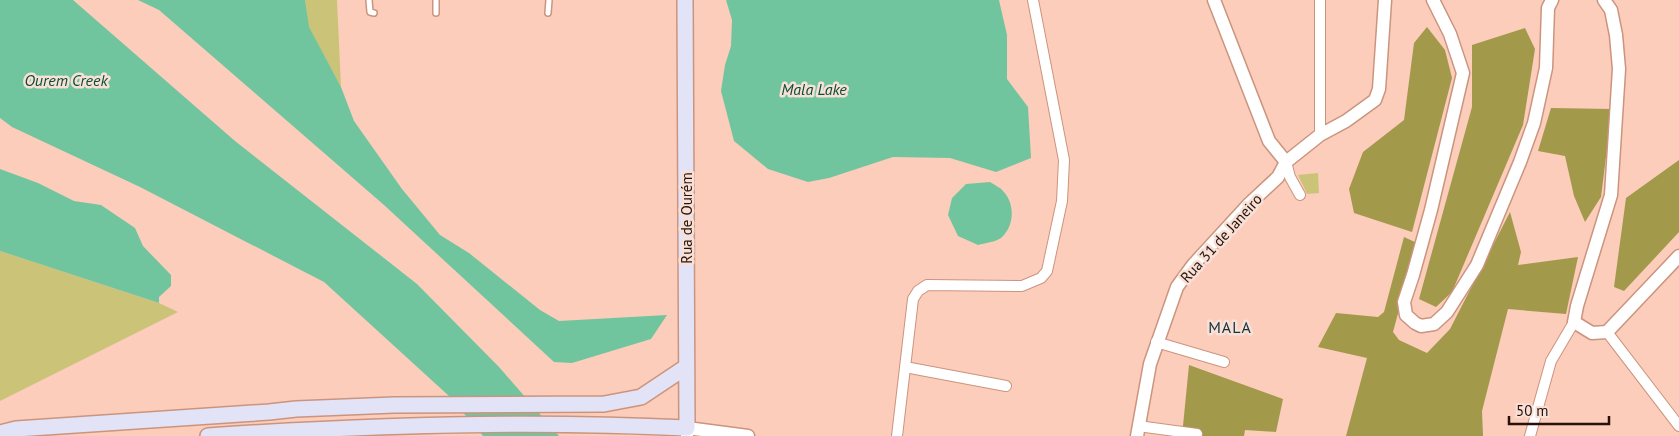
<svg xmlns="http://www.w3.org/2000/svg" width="1679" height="436" viewBox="0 0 1679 436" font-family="'PT Sans',sans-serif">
<rect width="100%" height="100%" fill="#fccdba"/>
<path fill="#cbc378" d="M305,0H337L341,87L308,27Z
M1318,173L1319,193L1307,194L1298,175Z
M0,251L159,303L178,312L0,401Z"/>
<path fill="#a2994b" d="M1427,27L1445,50L1452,78L1412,232L1354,213L1349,189L1363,152L1404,120L1414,43Z
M1525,28L1535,49L1523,125L1452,292L1436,307L1419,299L1472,107V45Z
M1551,108L1612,109L1601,197L1585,222L1574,196L1565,156L1538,151Z
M1679,160V232L1624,291L1614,287L1626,198Z
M1510,212L1521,252L1518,265L1578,257L1566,314L1508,309L1482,411L1483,436H1346L1367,358L1318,347L1336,313L1378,317L1384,312L1404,237L1417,243L1393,332L1399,340L1427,353L1450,329Z
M1189,365L1283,399L1276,432L1245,430L1244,436H1182Z"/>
<path fill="#71c59e" d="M0,0H73L235,141L417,284L499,367L559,436H483L449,396L324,282L140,187L12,127L0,118Z
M138,0H305L309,27L341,87L354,121L402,189L440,235L469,253L540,310L559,321L667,315L651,339L572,363L554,362L384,205L159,10Z
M726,0H999L1007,35V79L1028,107L1031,158L996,172L950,158L893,157L829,178L808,182L768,169L734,141L721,91L725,65L731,46L732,20Z
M0,169L38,183L74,201L101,205L135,228L143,246L171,275V286L159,297V303L0,251Z
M990,182C994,185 1000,187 1003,191C1015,203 1015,226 1001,238C996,242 984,243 978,245L958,236L948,215L952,198L966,184Z"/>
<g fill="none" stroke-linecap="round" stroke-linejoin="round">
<defs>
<path id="service" d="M369,0L370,12L374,13
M436,13V0
M548,13L549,0"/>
<path id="minor" d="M1320,135V0
M1286,162L1290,177L1300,195
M1607,332L1679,426
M1156,342L1224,362
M905,367L1006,386
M1138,426L1197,434
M897,436L913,299L918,291L927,285L1022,286L1041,278L1047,271L1062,201L1064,160L1033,0
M1530,436L1551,361L1574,322"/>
<path id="tertiary" d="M1214,0L1269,141L1286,162
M1433,0L1450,34L1463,73L1431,210L1413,275L1404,302L1406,315L1415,323L1421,326L1434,324L1447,312L1477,265L1520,162L1534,123L1546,68L1548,8L1552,0
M1604,0L1611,10L1616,35L1619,69L1611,195L1577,306L1574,322L1592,333L1607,332L1679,256
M687,436V428L748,436
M1137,436L1150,364L1177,287L1193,265L1248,205L1278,177L1286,162L1320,135L1346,121L1375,100L1379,89L1385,0"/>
<path id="secondary" d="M0,433L16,429L269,412L296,409L394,405L604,404L641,397L686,367
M208,436C367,425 527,420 687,428L685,0"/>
</defs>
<use href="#service" stroke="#cb947e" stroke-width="8"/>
<use href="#minor" stroke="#cb947e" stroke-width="12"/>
<use href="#tertiary" stroke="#cb947e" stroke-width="15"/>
<use href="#secondary" stroke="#cb947e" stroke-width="18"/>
<use href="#service" stroke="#fff" stroke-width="5"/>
<use href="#minor" stroke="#fff" stroke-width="10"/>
<use href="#tertiary" stroke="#fff" stroke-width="12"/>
<use href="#secondary" stroke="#e2e3f6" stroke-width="15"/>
</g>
<g text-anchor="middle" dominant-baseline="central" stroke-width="5" stroke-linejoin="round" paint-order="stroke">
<g font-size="15" fill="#26120a" stroke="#f8e0d6">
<text transform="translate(686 218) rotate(-90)">Rua de Ourém</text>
<text transform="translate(1221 238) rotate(-48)">Rua 31 de Janeiro</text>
</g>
<g font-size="16" font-style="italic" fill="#084e35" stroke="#f8e0d6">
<text x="66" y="80">Ourem Creek</text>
<text x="814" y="89">Mala Lake</text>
</g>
<g font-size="16" letter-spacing="1" fill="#14323c" stroke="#f8e0d6">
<text x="1230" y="327">MALA</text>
</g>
</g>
<path d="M1509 416v8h100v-8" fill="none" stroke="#26120a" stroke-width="2.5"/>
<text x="1516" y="416" font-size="15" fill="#26120a" stroke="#f8e0d6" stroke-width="4" paint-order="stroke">50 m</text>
</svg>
